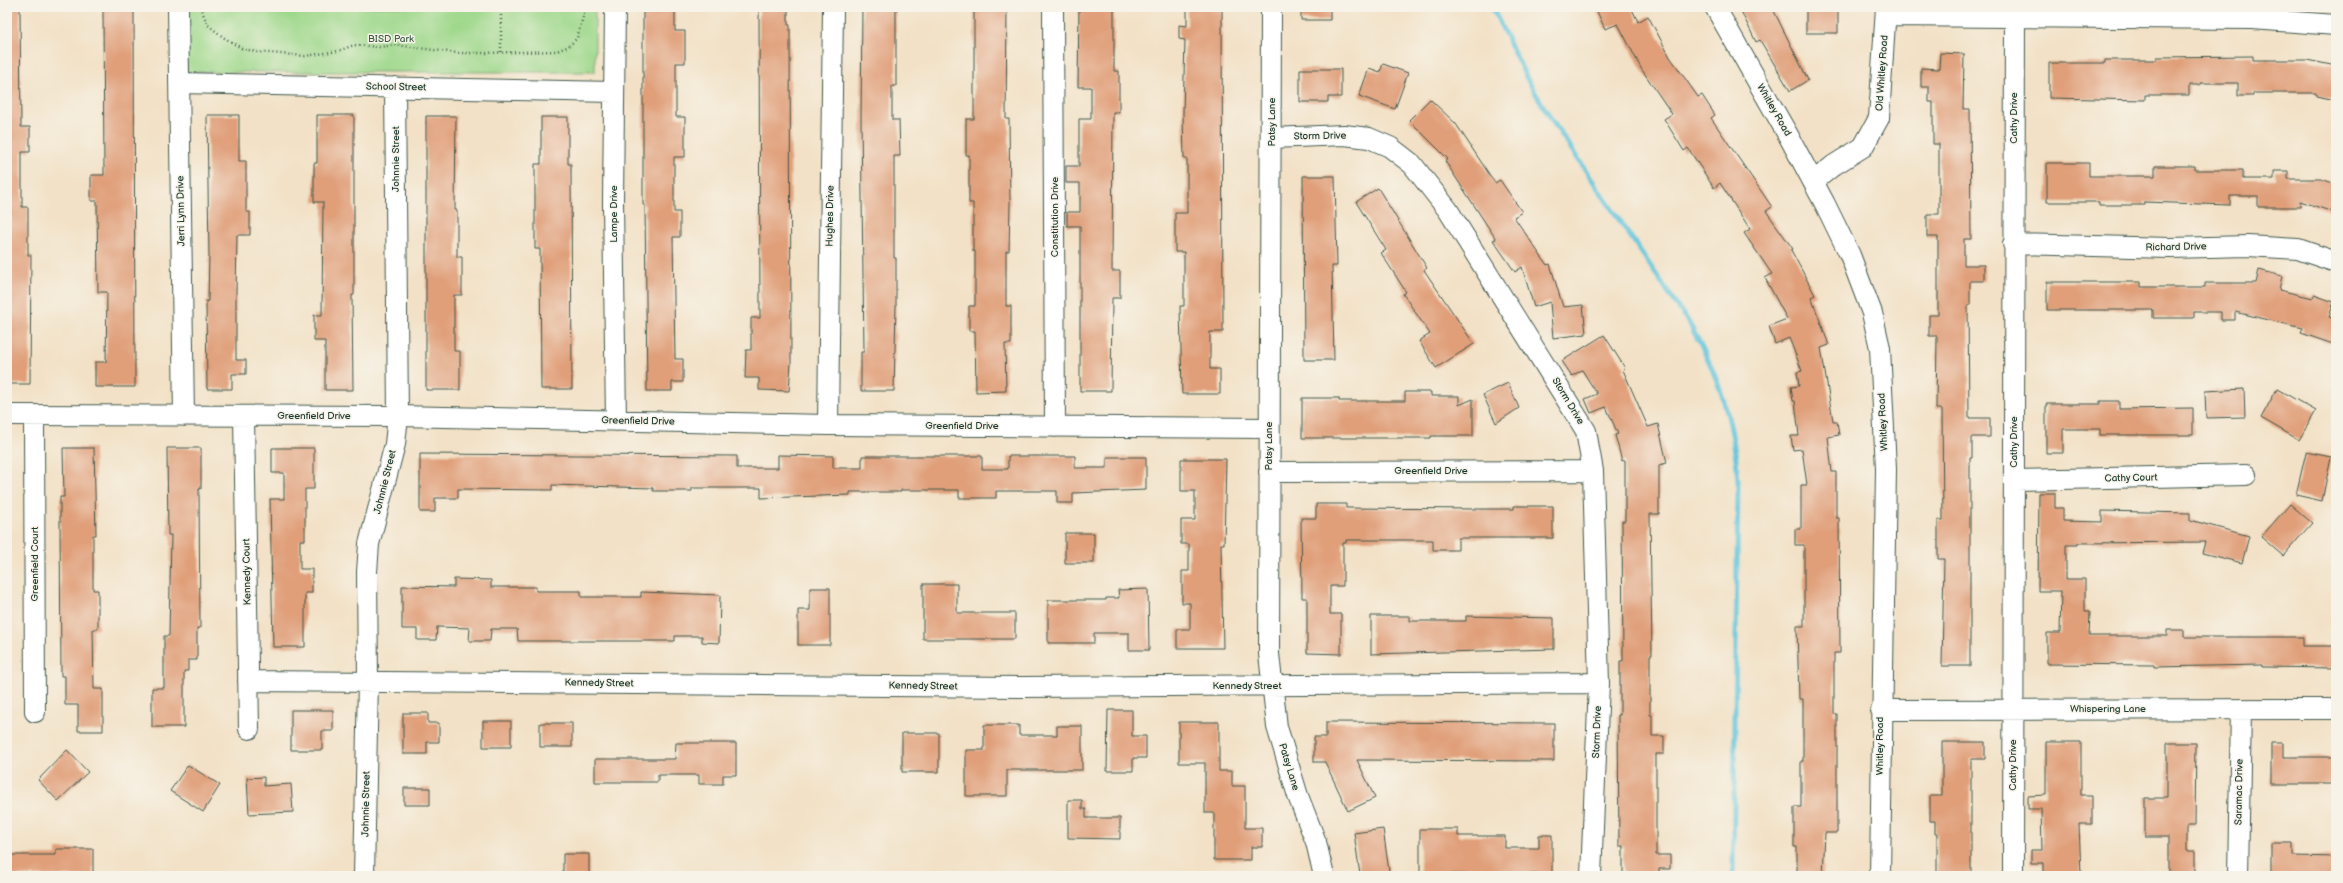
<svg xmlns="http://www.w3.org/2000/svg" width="2343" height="883" viewBox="0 0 2343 883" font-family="'Balsamiq Sans',sans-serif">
<rect width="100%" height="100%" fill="#f7f3e8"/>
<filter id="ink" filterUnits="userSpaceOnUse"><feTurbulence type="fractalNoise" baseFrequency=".025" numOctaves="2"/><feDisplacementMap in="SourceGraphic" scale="8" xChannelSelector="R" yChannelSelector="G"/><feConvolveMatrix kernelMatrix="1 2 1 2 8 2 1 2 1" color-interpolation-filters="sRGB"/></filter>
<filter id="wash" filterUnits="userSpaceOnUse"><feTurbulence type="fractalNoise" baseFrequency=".012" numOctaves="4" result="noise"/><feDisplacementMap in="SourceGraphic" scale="16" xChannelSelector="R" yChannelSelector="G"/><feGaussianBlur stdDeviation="0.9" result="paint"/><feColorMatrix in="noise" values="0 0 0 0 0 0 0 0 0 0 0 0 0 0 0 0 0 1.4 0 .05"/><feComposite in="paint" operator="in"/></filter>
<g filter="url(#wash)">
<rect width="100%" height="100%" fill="#f2e1c6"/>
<path fill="#9ed88b" stroke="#5e8a60" d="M186,7H595V72H186Z"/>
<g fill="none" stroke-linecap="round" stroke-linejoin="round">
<path stroke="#5fc4dc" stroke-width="5" d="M1492,7L1527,79L1553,122L1689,323C1719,375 1734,421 1738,481L1733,876"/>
</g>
<g id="blocks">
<path fill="#e09f79" d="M7,7H20L21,127H30V152H22V207H28V255H31L30,384H7Z
M103,7H134L135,387H95V362H106L107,292H98L97,201H91V175H104Z
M643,7H675V31H685V63H676V117H685V157H674V212H680V237H673L675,359H683V382H672V391H647L645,205H643Z
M759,7H788V25H790L791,363L789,391L759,390V378H745L746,350H751V318H760Z
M862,7H896V86H892V120H899L900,156H894V258H896V306L894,391H861V352H864L861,120Z
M974,7H1007L1006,119H1009L1010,203L1009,251H1006V306H1011V344H1005L1006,391L976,392L975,331H969V306H975V251H973V203H969V155H966V119H974Z
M1079,7H1114V71H1119V112H1113L1112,271H1120V298H1112L1111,391H1080V226H1067V212H1080V183H1066V166H1079V119H1091V87H1078Z
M1187,7H1222L1223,332H1210V369H1220V394H1182L1180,306H1184V252H1175V213H1187V159H1184L1183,113L1185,40L1179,39V25L1187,26Z
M1301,7H1330V20H1301Z
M1595,7H1631L1638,22L1648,16L1670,57L1698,97L1702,95L1715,115L1711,118L1772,207L1766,211L1793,249L1791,250L1815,295L1811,297L1829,345L1821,348L1833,421H1837L1839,435L1828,437L1832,472H1836V518H1839L1840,653H1834V714H1837V833H1825L1823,876H1797V847H1794V807H1801V761H1803V699H1799L1797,626H1804V545H1795V529H1801V485H1807L1802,449L1793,450L1791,436H1799L1795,401H1793L1791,387L1799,386L1797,372L1802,371L1789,338L1775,344L1769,326L1787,319L1765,278L1772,274L1744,233L1750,229L1720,183L1714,188L1688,148L1684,151L1664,119L1672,114L1642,70L1618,24L1605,29Z
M1739,7H1772L1808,80L1790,91L1760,40L1756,42Z
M1806,7H1838V33H1806Z
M1940,53L1964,54L1963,109H1970L1971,239H1964V265H1984V281H1970V305H1968L1969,418H1990V437H1972V458H1970V666H1942L1944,559H1938V520H1943L1942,409H1936L1937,336H1929V315H1938V237H1927V214H1939V144H1933V102H1929V87H1921V68L1939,69Z
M2253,56V60H2307L2336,66V100L2316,96V93H2253V96H2238V83H2200V85H2189V95H2145V100L2049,98V63H2105V60H2157V57Z
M1383,64L1408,73L1395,109L1359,96L1369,68L1380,72Z
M1300,69H1341V97H1328V102H1300Z
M1430,99L1456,124L1495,183L1500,180L1522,212L1514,217L1547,265L1550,264L1563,307L1583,305L1586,334L1553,338L1550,302L1534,307L1522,267L1515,272L1493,240L1496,239L1445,161L1448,159L1409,120Z
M207,115H239V161H246V212H250V235H237L236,294V360H246V374H232V389H207L206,301H208L209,256Z
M317,115H354V295H352L353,390H325V341H314V315H322L323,202H314V163H317Z
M426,116H456L455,210H457V257H462V295H454V351H460V390H426Z
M541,117H568V164H571L572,389H541L540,249H535V164H541Z
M2047,163H2089V176H2155V166H2195V170H2243V179H2274V171H2288V179H2321L2336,184V213L2300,201V207H2258V196H2230V205L2144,202V205H2099V202H2047Z
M1303,176H1335L1337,266H1332L1334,360H1304Z
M1378,188L1427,268L1424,270L1474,344L1436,368L1419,341L1430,334L1403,294L1406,292L1381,253L1386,250L1356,202Z
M2259,270L2282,276L2279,290L2313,298L2314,295L2334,302L2329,317L2336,319V345L2301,333L2303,328L2235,312V320H2221V312H2194V318H2153V310H2047V282H2141V287H2205V283H2256Z
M1604,335L1625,368L1623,370L1648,427L1658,424L1667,463L1659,465V514H1650L1652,655H1650V715H1652V736H1664V754H1656V855H1670V869H1659V876H1623V846H1619L1618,715H1620V661H1623L1622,521H1625V460L1622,461L1615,435L1618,434L1606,407L1591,413L1585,399L1597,394L1582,370L1572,376L1562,361Z
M1508,383L1519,408L1496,423L1483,395Z
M2244,389L2245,417L2206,418L2205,391Z
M2277,389L2316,411L2299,440L2261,418Z
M1405,392H1431V396H1459V405L1473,399V436H1431V438H1302V398H1339V401H1405Z
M2100,401H2119V409L2193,408V435H2100V429H2063V453H2046V404H2100Z
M63,448H94L96,535H93V590H98V629H93L94,689H103V731H78V705H65V676H61L60,523V497H64Z
M167,448H201V489H199L200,628H197V660H188V671H184V727H152V688H164V636H169L171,535H168Z
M272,448H314V489H305V540H300V569H312V593H305V647H273L270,499H284V473H272Z
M2306,452L2331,457L2322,501L2296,495Z
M420,454L737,456V468H778V455L833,456V468H862V456H982V469H1008V456H1075V468H1107V457H1146V490L1073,493V503H1057V491H996V498H959V490H901V492H850V495L761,498V488H692V491H653V488L552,485V490L458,489V498H435V512H420Z
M1181,459H1226L1224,544H1221L1223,648H1177V629H1190V603H1182V571H1189V544H1181V520H1195V491H1181Z
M2039,493H2055V508H2063V521L2102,522V511L2190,513V520L2249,536L2242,563L2202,553L2205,542L2078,543V545H2066V579H2085V611H2090L2089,636H2167V630H2184V637H2303V646H2336V668L2262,667V665L2154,667V665L2047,664V633H2060L2061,591H2038Z
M1316,504H1346V508L1478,509H1514V506H1553V538H1458V550H1433V540H1346V543H1343V586H1330V614H1341V654L1307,653V598H1302L1301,518H1316Z
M2290,504L2312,523L2283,556L2261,537Z
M1065,533H1094V563H1065Z
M454,579L491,580V587H536V591H581V597H641V592L720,595L719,643L702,642V636H675V641H518L517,629H491L490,641H469L470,628L437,627L436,640H417V629H402V586L454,587Z
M923,584H957V613H1015V639H923Z
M810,588H830V645H798V610H810Z
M1148,589L1149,650H1129V633H1094V643H1048V600H1106V598H1119L1118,590Z
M1371,616H1410V621H1466V616L1554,618V649L1371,654Z
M291,710H333V731H322V750H291Z
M1108,710H1132V736H1146V758H1133V771H1107Z
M403,713H428V723H439V742H427V754H403Z
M483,721H511V747H483Z
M1179,722H1219V771H1232V786H1245V828H1262V847H1251V860H1214V813H1205V763H1179Z
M1326,722L1554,723V761L1357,760L1375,798L1348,811L1325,762H1314V737H1326Z
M540,723H572V747H540Z
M984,725H1019V735H1057V726H1082V770H1007V796H966V750H984Z
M902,733H939V772H902Z
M1942,742H1985V759H1971V876L1937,875V834H1935V821H1930V796H1942Z
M2046,742H2081V795H2092V824H2079L2081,876H2044V863H2031V850H2042L2041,809H2028V796L2046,795Z
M676,743H736V775H723V784H699V775H658V782H595V759H675Z
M2167,743H2196L2195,825H2187V851H2195V876H2168V837H2145V798H2167Z
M2271,743H2283V757H2336V784H2271Z
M67,750L88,772L58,801L38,780Z
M188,765L220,785L203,812L170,791Z
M264,777V786L291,784L293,812L249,814L247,778Z
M404,788H430V805H404Z
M1068,800H1082V809H1086V818H1120V839L1068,838Z
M1383,829L1389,871L1360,875L1354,833Z
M1420,829H1458V836H1505V848H1539V835H1552V874H1420Z
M2271,843H2293V856L2336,857V876H2271Z
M56,849H93V876H7V855H56Z
M563,854H589V876H563Z"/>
</g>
</g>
<g filter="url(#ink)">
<use href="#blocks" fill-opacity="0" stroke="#3f564a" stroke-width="1"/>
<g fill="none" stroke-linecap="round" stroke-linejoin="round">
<defs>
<path id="minor" d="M178,7L184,416
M615,7L613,202L616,421
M1053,7L1055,427
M1271,7L1269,654L1277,727L1298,796L1316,842L1324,876
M1715,7L1788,135L1825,204L1850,255L1872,313L1880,348L1886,469L1880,876
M1886,16L2252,19L2336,25
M179,83L614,92
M1272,138L1344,135L1369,138L1390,147L1412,164L1448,210L1586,431L1593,471L1599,683L1591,876
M1813,182L1834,165L1863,147L1879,118L1886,7
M2013,244L2170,248L2248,246L2298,249L2336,262
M7,415L398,416L828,425L1269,428
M34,415L35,712
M244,416L249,729
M828,425L833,7
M1269,472L1593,471
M2015,480L2246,475
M248,681L1021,687L1599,683
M1881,710L2336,709
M364,876L368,681L367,572L369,544L395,444L398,416L395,87
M2013,876L2015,7
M2238,876L2241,709"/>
</defs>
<use href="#minor" stroke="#3f564a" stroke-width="22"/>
<path stroke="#3f564a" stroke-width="2.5" stroke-dasharray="1 3" stroke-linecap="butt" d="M200,7L208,25L223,37L241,48L257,52L305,56L338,51L354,45L379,47L396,45L457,53H483L557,51L569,46L577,38L586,7
M501,7V53"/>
<use href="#minor" stroke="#fff" stroke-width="20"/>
</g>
</g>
<g text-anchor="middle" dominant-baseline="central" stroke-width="3" stroke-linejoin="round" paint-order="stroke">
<g font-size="10" fill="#385c45" stroke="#f7f3e8">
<text x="391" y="39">BISD Park</text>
</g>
<g font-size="10" fill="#1f3d34" stroke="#f7f3e8">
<text transform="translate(1882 73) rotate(-86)">Old Whitley Road</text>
<text transform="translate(396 87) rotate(1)">School Street</text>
<text transform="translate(1774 110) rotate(60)">Whitley Road</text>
<text transform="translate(2014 118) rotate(-90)">Cathy Drive</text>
<text transform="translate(1272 122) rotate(-90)">Patsy Lane</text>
<text transform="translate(1320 136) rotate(-1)">Storm Drive</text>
<text transform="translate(396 159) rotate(-90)">Johnnie Street</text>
<text transform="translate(181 211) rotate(-91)">Jerri Lynn Drive</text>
<text transform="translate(614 214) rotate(-90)">Lampe Drive</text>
<text transform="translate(830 216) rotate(-89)">Hughes Drive</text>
<text transform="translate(1055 217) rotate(-90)">Constitution Drive</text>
<text transform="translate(2176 247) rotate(-1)">Richard Drive</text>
<text transform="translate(1568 401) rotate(59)">Storm Drive</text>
<text x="314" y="416">Greenfield Drive</text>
<text transform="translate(638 421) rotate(1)">Greenfield Drive</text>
<text transform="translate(1883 422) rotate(-93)">Whitley Road</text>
<text x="962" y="426">Greenfield Drive</text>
<text transform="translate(2014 442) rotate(-90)">Cathy Drive</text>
<text transform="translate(1269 446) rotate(-90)">Patsy Lane</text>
<text x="1431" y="471">Greenfield Drive</text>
<text transform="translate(2131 478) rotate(-1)">Cathy Court</text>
<text transform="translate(385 482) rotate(-76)">Johnnie Street</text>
<text transform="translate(35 564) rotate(-90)">Greenfield Court</text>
<text transform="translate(247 572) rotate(-91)">Kennedy Court</text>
<text transform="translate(599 683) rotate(1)">Kennedy Street</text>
<text transform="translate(923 686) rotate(1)">Kennedy Street</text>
<text x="1247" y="686">Kennedy Street</text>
<text x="2108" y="709">Whispering Lane</text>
<text transform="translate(1597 732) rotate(-88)">Storm Drive</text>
<text transform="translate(1880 746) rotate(-90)">Whitley Road</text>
<text transform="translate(2013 765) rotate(-90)">Cathy Drive</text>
<text transform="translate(1289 767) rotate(73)">Patsy Lane</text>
<text transform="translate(2239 792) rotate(-89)">Saramac Drive</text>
<text transform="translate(366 804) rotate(-89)">Johnnie Street</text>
</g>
</g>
<rect width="2343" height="883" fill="none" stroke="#f7f3e8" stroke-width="24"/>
</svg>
